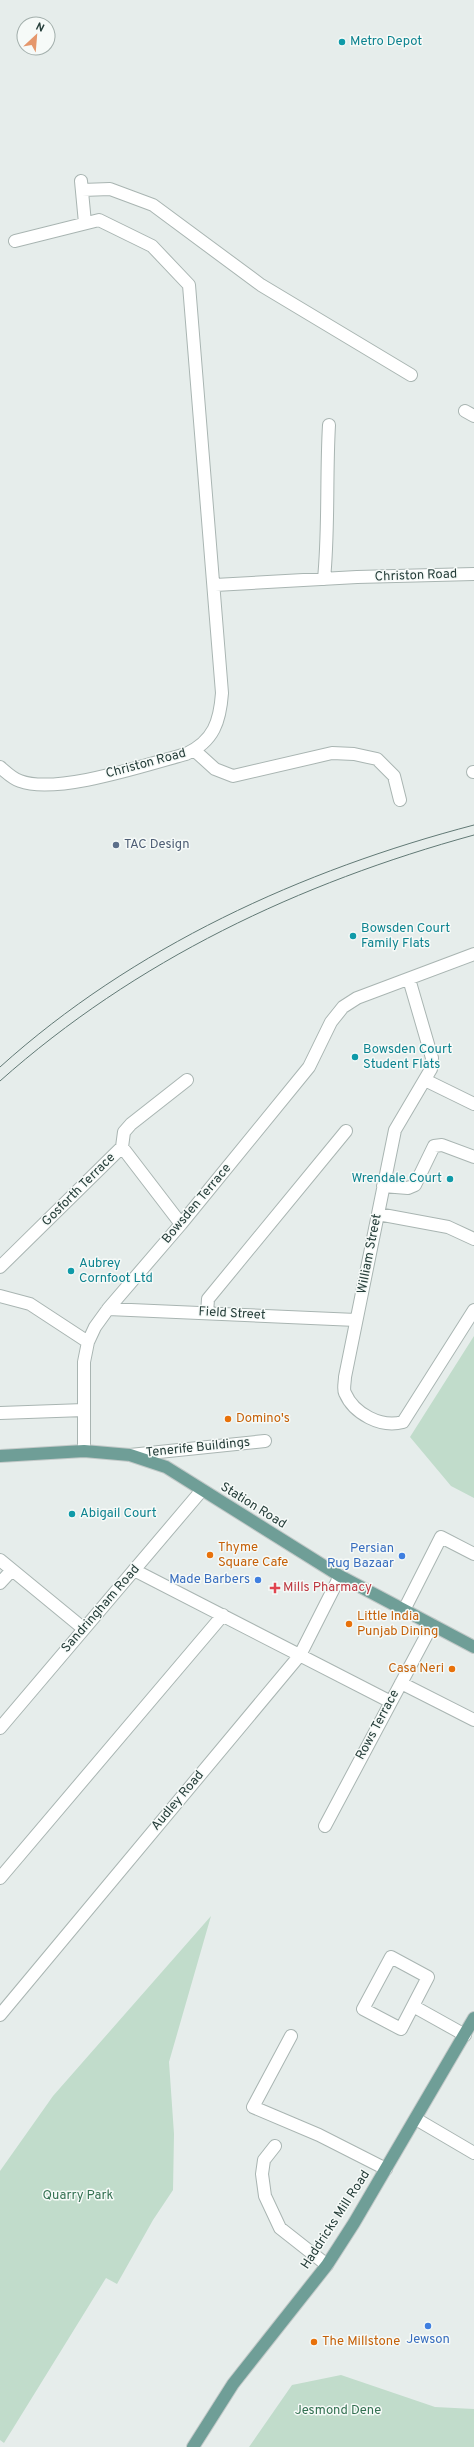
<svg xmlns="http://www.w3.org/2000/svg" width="474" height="2447" viewBox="0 0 474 2447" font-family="Overpass,sans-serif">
<rect width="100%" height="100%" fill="#e6edeb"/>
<path fill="#c1dccb" d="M474,1336V1498L451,1486L410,1437Z
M211,1916L169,2062L174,2134L173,2190L153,2220L117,2284L106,2278L4,2443L0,2440V2171L53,2096Z
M341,2375L435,2407L474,2409V2447H249L292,2385Z"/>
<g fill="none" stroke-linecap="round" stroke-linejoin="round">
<defs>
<path id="minor" d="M81,181L85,223
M82,190L110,189L153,205L261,285L411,375
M465,411L474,416
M324,579C329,528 326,477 329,425
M215,585L357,577L474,574
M194,750L215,769L233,776L332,753L354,754L377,759L394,776L400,800
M0,767C6,772 13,779 20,781C57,795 148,764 186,754C214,741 220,721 222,693L189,285L152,246L99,220L15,241
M473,772H474
M409,979L432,1058L431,1069L395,1130L345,1377C345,1382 343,1389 345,1393C354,1414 381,1428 403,1422L474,1310
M425,1080L474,1104
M122,1147L181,1224
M383,1186L408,1188L415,1185L434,1146L442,1145L474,1157
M378,1214L448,1227L474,1239
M0,1267L122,1147L124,1132L131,1124L187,1080
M0,1296L30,1304L88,1342
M108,1309L356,1320
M207,1313L208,1299L346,1131
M0,1413L84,1410
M84,1451V1362L88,1342L95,1327L108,1309L181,1224L309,1067L331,1022L343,1007L357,998L474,954
M130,1455L265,1441
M0,1560L84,1629
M134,1570L391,1702
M0,1583L12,1570
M404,1610L441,1537L474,1554
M401,1683L474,1720
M0,1728L202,1490
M325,1826L432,1625
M0,1878L223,1615
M391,1957L428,1977L401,2029L363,2009Z
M413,2006L465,2035
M0,2015L300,1655L340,1576
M291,2036L253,2107L319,2135L386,2169
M416,2119L474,2153
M275,2146L264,2160L262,2174L265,2196L280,2228L327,2265"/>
<path id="major" d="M0,1456L84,1451L130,1455L166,1467L340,1576L474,1647
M193,2447L233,2384L327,2265L354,2223L474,2018"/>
</defs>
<use href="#minor" stroke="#a9b5b2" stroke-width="14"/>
<use href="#major" stroke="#c2c9c8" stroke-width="14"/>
<use href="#minor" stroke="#fff" stroke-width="12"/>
<use href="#major" stroke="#6f9e97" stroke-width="12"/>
<path stroke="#617975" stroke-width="1" d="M0,1067C133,947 302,870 474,825
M0,1081C136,960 299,883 474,835"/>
</g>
<g fill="#0f9aa8" stroke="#f6faf8" stroke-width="1.5">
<circle cx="342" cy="42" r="4"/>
<circle cx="353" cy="936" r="4"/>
<circle cx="355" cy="1057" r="4"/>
<circle cx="450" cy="1179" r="4"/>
<circle cx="71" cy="1271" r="4"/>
<circle cx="72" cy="1514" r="4"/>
</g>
<circle fill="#5c6f8a" stroke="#f6faf8" stroke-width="1.5" cx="116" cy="845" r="4"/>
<g fill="#e8710a" stroke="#f6faf8" stroke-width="1.5">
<circle cx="228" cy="1419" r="4"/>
<circle cx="210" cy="1555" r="4"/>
<circle cx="349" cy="1624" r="4"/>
<circle cx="452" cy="1669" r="4"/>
<circle cx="314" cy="2342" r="4"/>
</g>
<g fill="#3f7fe0" stroke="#f6faf8" stroke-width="1.5">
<circle cx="402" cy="1556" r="4"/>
<circle cx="258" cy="1580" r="4"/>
<circle cx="428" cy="2326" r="4"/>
</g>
<path fill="#e0444e" stroke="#f6faf8" stroke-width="1.5" d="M273 1582h4v4h4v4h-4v4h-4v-4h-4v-4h4z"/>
<g text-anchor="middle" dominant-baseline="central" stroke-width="3" stroke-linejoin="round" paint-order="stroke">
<g font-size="13" fill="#0d838f" stroke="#f6faf8" text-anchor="start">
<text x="350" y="42">Metro Depot</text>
<text x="361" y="929">Bowsden Court<tspan x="361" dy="15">Family Flats</tspan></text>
<text x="363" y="1050">Bowsden Court<tspan x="363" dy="15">Student Flats</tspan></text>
<text x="442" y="1179" text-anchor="end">Wrendale Court</text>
<text x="79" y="1264">Aubrey<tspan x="79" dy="15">Cornfoot Ltd</tspan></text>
<text x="80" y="1514">Abigail Court</text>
</g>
<g font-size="13" fill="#263e3a" stroke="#f6faf8">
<text transform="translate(416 576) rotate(-2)">Christon Road</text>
<text transform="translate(146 764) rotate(-15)">Christon Road</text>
<text transform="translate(79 1190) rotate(-45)">Gosforth Terrace</text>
<text transform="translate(197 1204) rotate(-50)">Bowsden Terrace</text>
<text transform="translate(370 1254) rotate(-79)">William Street</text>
<text transform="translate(232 1314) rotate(3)">Field Street</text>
<text transform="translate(198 1448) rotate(-6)">Tenerife Buildings</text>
<text transform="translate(253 1506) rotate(32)">Station Road</text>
<text transform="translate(101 1609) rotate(-49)">Sandringham Road</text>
<text transform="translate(378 1725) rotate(-62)">Rows Terrace</text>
<text transform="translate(178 1801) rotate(-50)">Audley Road</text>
<text transform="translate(336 2220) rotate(-57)">Haddricks Mill Road</text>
</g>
<g font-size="13" fill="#4e5e75" stroke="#f6faf8" text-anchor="start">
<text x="124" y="845">TAC Design</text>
</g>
<g font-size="13" fill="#c56008" stroke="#f6faf8" text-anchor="start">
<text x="236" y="1419">Domino's</text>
<text x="218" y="1548">Thyme<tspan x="218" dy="15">Square Cafe</tspan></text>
<text x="357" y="1617">Little India<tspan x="357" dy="15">Punjab Dining</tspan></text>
<text x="444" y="1669" text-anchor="end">Casa Neri</text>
<text x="322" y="2342">The Millstone</text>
</g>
<g font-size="13" fill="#366cbe" stroke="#f6faf8" text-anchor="end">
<text x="394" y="1549">Persian<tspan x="394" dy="15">Rug Bazaar</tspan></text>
<text x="250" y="1580">Made Barbers</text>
<text x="428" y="2340" text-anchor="middle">Jewson</text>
</g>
<g font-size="13" fill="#be3a42" stroke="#f6faf8" text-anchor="start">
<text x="283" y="1588">Mills Pharmacy</text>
</g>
<g font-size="13" fill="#347152" stroke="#f6faf8">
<text x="78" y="2196">Quarry Park</text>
<text x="338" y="2411">Jesmond Dene</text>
</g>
</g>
<g transform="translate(36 36) rotate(26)"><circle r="19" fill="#f6faf8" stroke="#a3afac"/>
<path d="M0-3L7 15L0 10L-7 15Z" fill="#e5976c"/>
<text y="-6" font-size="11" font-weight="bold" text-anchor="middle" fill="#263e3a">N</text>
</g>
</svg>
